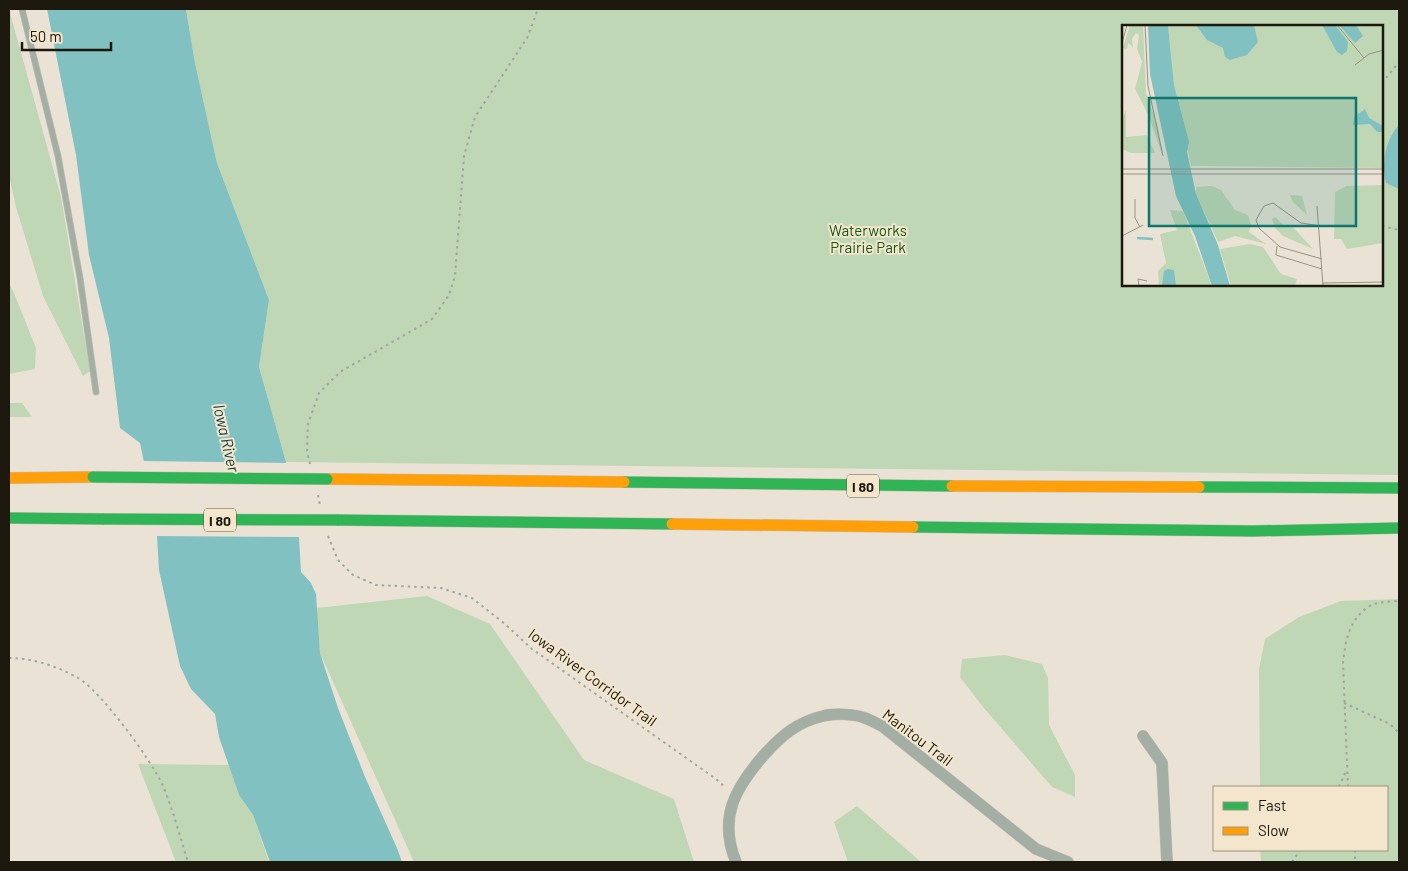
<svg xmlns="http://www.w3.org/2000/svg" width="1408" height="871" viewBox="0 0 1408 871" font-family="Barlow,sans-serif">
<rect width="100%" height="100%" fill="#eae3d5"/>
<path fill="#c0d7b6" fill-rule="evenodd" d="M9,9L61,197L90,371L83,376L43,296L16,207L9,176Z
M186,9H1399V475L286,462L259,367L269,300L217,163L195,63ZM1123,26H1382V285H1123Z
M9,284L14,293L36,348L35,369L9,374Z
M9,403H22L32,417H9Z
M427,596L490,624L584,760L674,799L694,862H414L320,653L316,608Z
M1399,599V862H1261L1260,850H1387V787H1260L1259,669L1265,639L1299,617L1341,601Z
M1005,655L1042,664L1048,678L1049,725L1075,775V797L1052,787L983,707L960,677L962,659Z
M138,764L229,765L239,795L253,815L269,862H176Z
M857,806L921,862H848L834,822Z"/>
<path fill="#82c1c1" d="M47,9H186L195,63L217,163L269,300L259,367L286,462L299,537L301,572L311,583L316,594L320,653L338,708L365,777L397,848L402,862H270L253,815L239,795L219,737L215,714L191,689L180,666L159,570L156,520L140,443L120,428L109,338L89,255L76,155Z
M1399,125V189L1386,183C1381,164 1385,140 1399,125Z"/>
<path fill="#eae3d5" d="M141,461L289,463L301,537L154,536L153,521Z"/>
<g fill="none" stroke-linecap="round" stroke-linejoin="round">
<defs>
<path id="lane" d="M22,9L58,156L80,278L96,392"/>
<path id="street" d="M1143,736L1162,763L1167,862
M736,862C718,818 735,788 764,755C781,736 797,722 823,716C834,713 854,714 865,718C871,720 877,724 882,726L1036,849L1068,862"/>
<path id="fast" d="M624,482L952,486
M1199,487L1399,488
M9,518L104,519
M337,520L672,524
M913,527L1253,531L1399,528"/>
<path id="slow" d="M9,478L93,477
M327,479L624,482
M952,486L1199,487
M672,524L913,527"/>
</defs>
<use href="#lane" stroke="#c3beb3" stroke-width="7"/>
<use href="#street" stroke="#c3beb3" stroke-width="12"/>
<use href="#fast" stroke="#c3beb3" stroke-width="12"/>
<use href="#slow" stroke="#c3beb3" stroke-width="12"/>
<path stroke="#9fa69b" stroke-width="2" stroke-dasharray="2.5 4" stroke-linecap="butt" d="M1382,83L1399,62
M1382,226L1399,230
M310,464L307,451L308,424L319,393L340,372L432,319L449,295L455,276L464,156L475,117L527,38L538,9
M318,495L320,505
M328,536L338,560L353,575L376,585L441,588L472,598L505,624L532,649L716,779L726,788
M9,658C32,658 57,666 78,678C101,691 152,761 163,786C173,810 180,837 188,862
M1344,703L1390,724L1399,733
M1339,787L1346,771
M1348,787L1343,663C1345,642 1349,620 1368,607C1377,601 1389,602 1399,601
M1355,850V862
M1292,862L1300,850"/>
<use href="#lane" stroke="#a3afa4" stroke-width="5.5"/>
<use href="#street" stroke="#a3afa4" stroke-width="11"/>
<use href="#fast" stroke="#30b455" stroke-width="11"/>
<use href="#slow" stroke="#ff9f0a" stroke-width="11"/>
<defs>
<path id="fast-bridge" d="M93,477L327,479
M104,519L337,520"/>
</defs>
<use href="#fast-bridge" stroke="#c3beb3" stroke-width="12" stroke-linecap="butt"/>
<use href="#fast-bridge" stroke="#30b455" stroke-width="11"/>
</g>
<g text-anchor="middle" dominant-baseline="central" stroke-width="4" stroke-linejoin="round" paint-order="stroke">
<g fill="#f3e6cc" stroke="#5c5647" stroke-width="1">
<rect x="847" y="474.5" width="32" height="23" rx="4"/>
<rect x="204" y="508.5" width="32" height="23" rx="4"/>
</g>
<g font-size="14" font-weight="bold" fill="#1c180e">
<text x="863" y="486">I 80</text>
<text x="220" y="520">I 80</text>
</g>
<g font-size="15" fill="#135818" stroke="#f3e6cc">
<text x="868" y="230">Waterworks<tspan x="868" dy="17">Prairie Park</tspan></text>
</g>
<g font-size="15" fill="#1c180e" stroke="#f3e6cc">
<text transform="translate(593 677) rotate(36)">Iowa River Corridor Trail</text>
<text transform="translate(918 737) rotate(37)">Manitou Trail</text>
</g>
<g font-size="16" font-style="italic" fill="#194446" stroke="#f3e6cc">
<text transform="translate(227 438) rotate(77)">Iowa River</text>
</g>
</g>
<g transform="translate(1122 25)">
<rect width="261" height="261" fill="#eae3d5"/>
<path d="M8,0H21L24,68L36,102L40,129L26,89L13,64L20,37L15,24L17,10L14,8L10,14L11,22L6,18L5,24L1,23ZM46,0H261V143L69,141L52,60ZM4,85V112L25,110L33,128H9L0,124V95ZM261,160V218L225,224L219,214H212L213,167L224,161ZM90,161L99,165L113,185L126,190L129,200L127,207L144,219L113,211L96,217L74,169V162ZM168,170L180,171L185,190L171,177ZM48,185L61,186L90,261H37L36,246L44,238L38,209L55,205ZM153,192L163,201H170L191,224L161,211L153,203L150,194ZM128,219L141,222L159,249L175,254L173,261H109L98,224Z" fill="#c0d7b6"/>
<path d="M26,0H46L52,60L67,117L65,127L74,169L96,220L108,261H90L73,211L54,171L28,49ZM74,0H132L136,17L125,30L108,35L103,32L101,23L85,15ZM200,0H213L226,17L225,26L220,30L215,27ZM217,0H234L241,11L233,18ZM243,84L247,93L261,101V107H255L248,99L231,100L232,92ZM46,244L52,245L54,261L40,260L42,246Z" fill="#82c1c1"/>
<path fill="none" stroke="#82c1c1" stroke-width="2.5" d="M15,213L31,214"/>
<path fill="none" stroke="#989285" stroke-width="1" d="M23,0L26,61L41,131M215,0L242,33M0,18L5,0M233,40L247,29L262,25M0,144H262M0,149H262M13,174V193L18,202M195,181L201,261M199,201L179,198L151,178L142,181L134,195L137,203L158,222L200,234M0,211L21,200M155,221L154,230L200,244M201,258L262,257M17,261L16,254L25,256"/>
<path fill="#0f766e" fill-opacity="0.15" stroke="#0f766e" stroke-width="2.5" d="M27,73H234V201H27Z"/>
<rect width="261" height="261" fill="none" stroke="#1c180e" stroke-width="2.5"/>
</g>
<rect width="1408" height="871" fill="none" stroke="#1c180e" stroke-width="20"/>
<rect x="1213" y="786" width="175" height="65" fill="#f3e6cc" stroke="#9d9480"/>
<rect x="1223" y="802" width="25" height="8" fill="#30b455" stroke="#9d9480"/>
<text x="1258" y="811" font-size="15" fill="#1c180e">Fast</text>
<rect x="1223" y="827" width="25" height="8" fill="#ff9f0a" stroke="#9d9480"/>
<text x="1258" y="836" font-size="15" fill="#1c180e">Slow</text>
<path d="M22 42v8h89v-8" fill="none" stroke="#1c180e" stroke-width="2.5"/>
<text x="30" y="42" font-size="15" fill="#1c180e" stroke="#f3e6cc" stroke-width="4" paint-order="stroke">50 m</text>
</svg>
